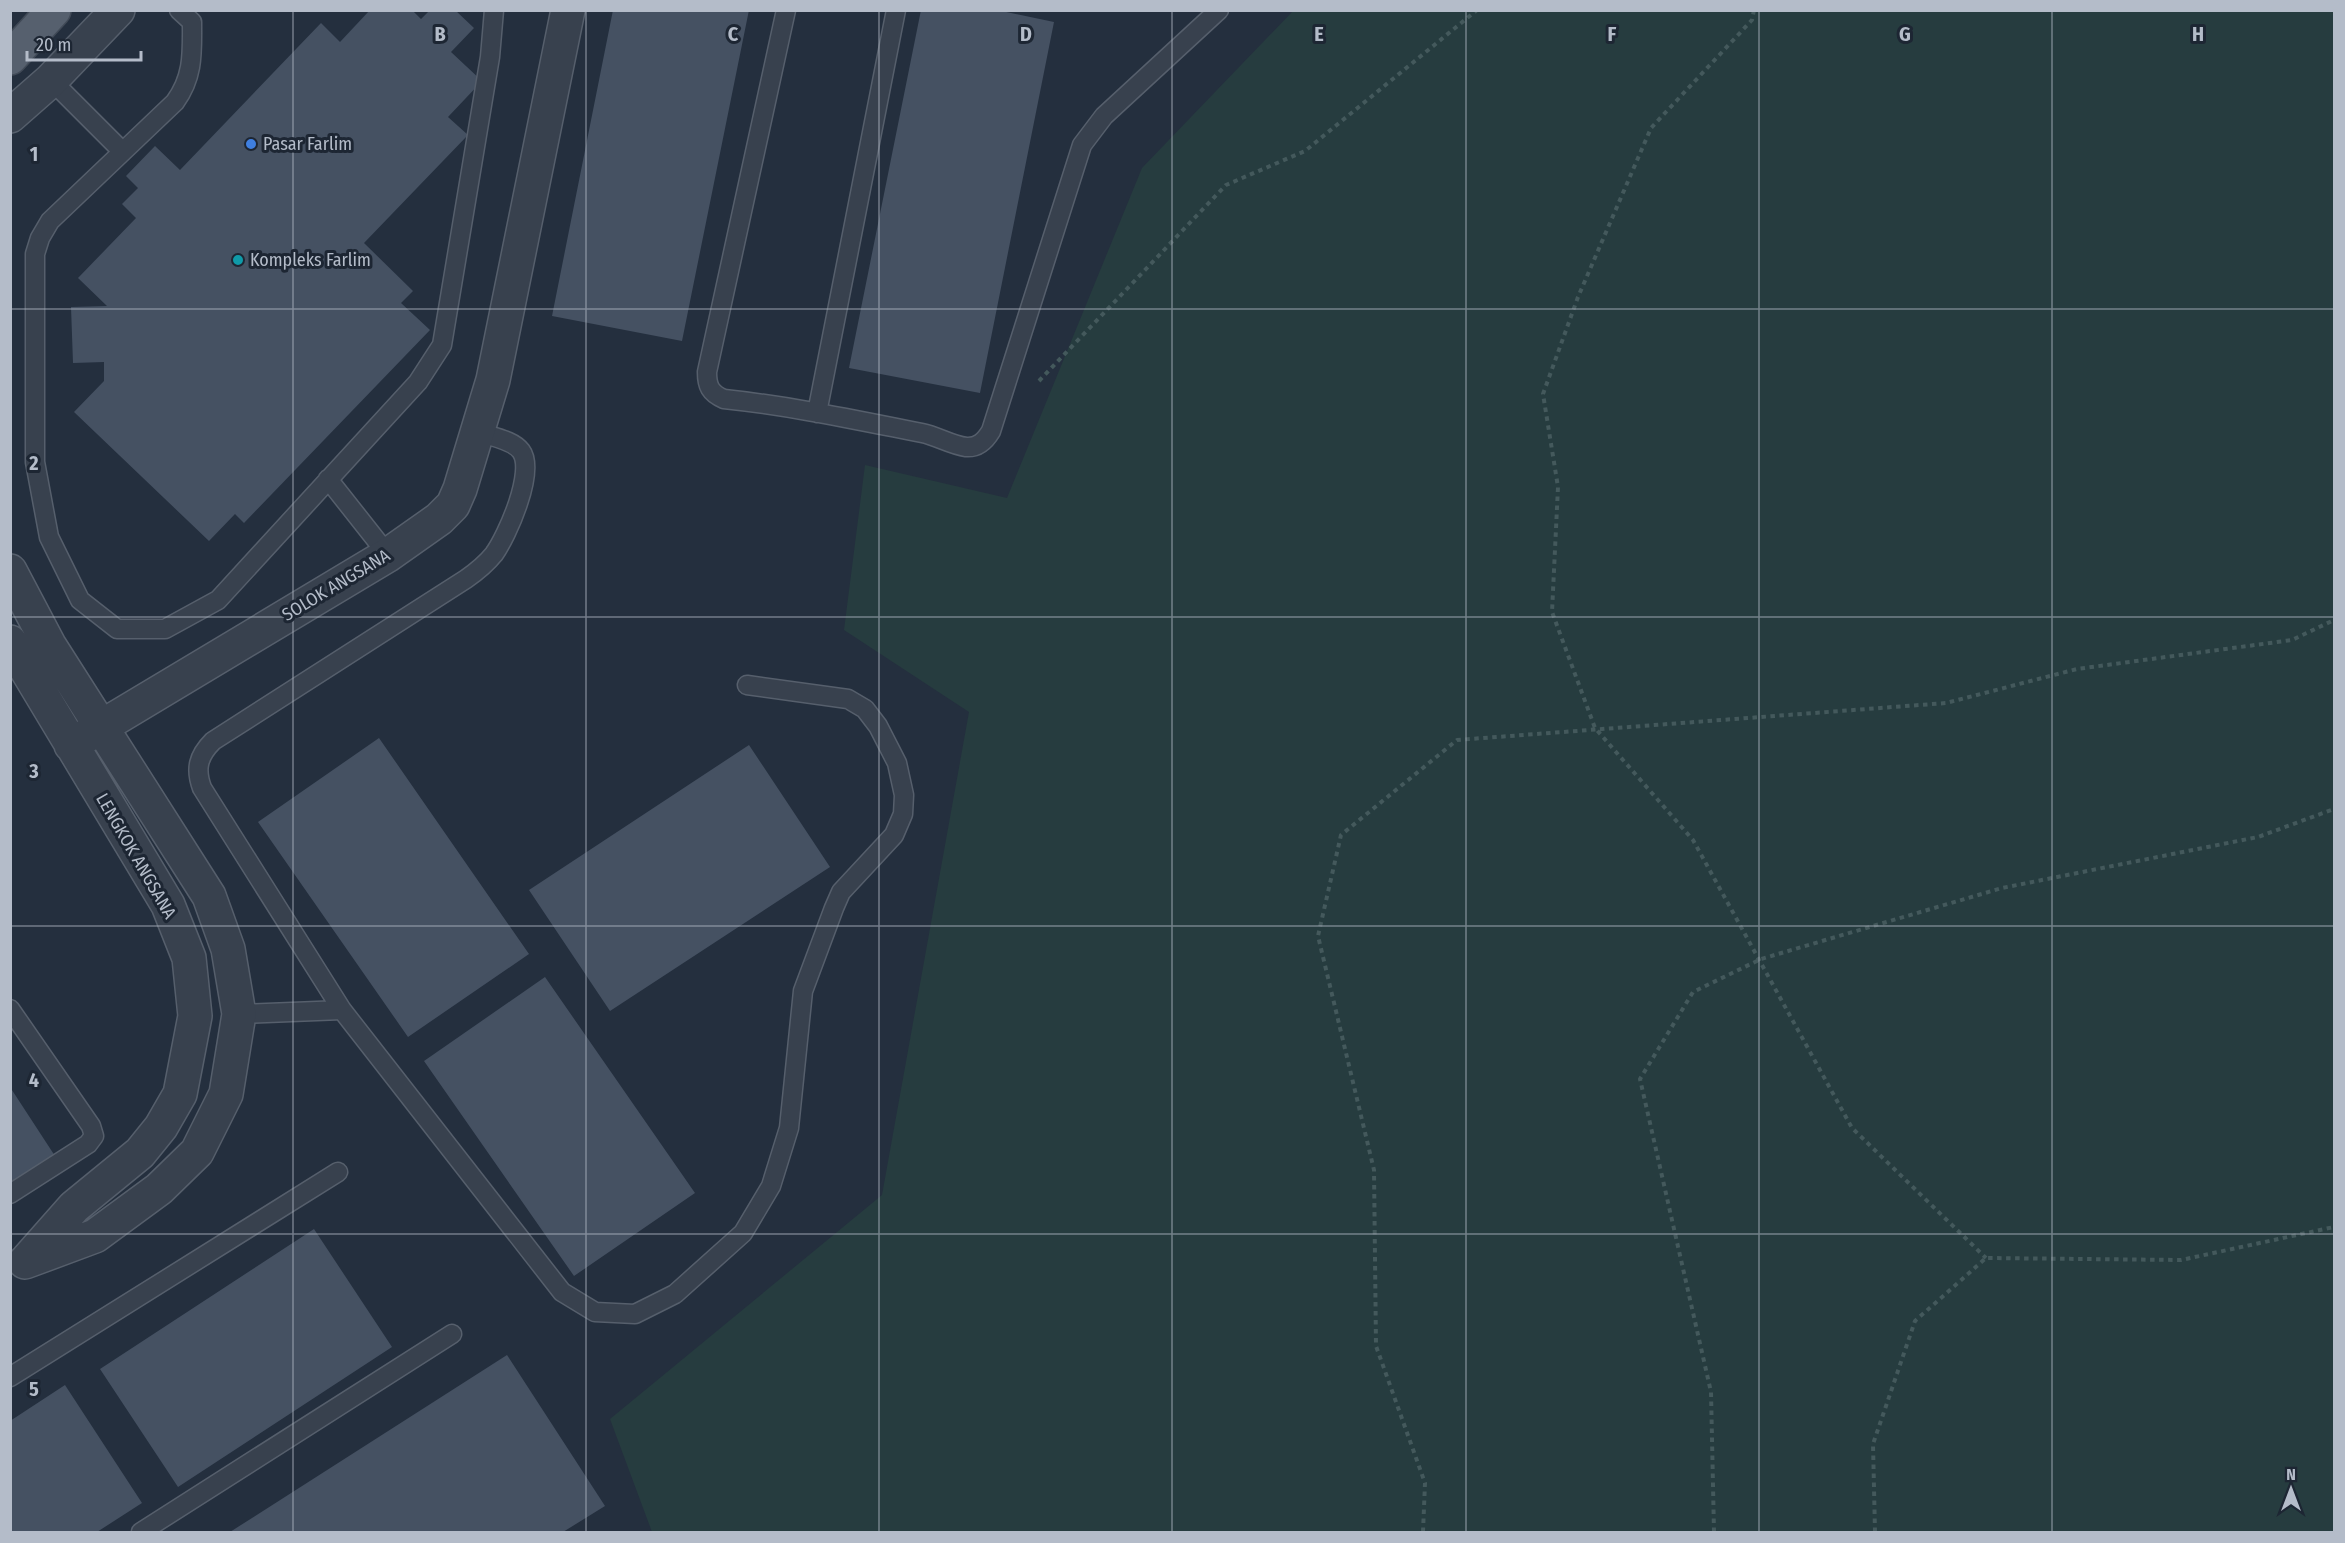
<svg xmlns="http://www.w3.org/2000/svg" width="2345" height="1543" viewBox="0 0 2345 1543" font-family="'Fira Sans Condensed',sans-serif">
<rect width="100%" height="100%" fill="#242f3e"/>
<path fill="#263c3f" d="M1293,11H2334V1532H652L610,1419L882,1195L969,712L844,630L865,465L1007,498L1142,168Z"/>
<path fill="#455162" d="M370,10H412L421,19L430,10H455L474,28L451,52L482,81L448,117L468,135L364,243L413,291L401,303L430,330L244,523L235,514L209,541L74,412L104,381V362L73,363L71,307L107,306L78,278L136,218L122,204L138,188L126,176L155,146L180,170L321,23L340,42Z
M613,10H749L682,341L552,316Z
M921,10H997L1054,22L980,393L849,368Z
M379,738L529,954L408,1037L258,822Z
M749,745L830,867L610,1011L529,890Z
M545,977L695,1193L574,1276L424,1061Z
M10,1087L55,1156L10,1184Z
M314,1229L392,1347L178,1487L100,1369Z
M507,1355L605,1506L563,1532H230Z
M65,1385L142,1503L97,1532H10V1421Z"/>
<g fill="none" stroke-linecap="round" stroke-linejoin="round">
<defs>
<path id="service" d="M179,10L192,22C192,52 194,76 175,102L50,221L40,238L35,254V462L49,537L80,600L117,629H165L218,600L418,382L442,345L490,57L494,10
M786,10L707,372C707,386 710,393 724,399C791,406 856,420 922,433C937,436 951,445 966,447C978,448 985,441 991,431L1082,145L1104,116L1219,10
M51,80L122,151
M817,413L896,10
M479,432C492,437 513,440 521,451C536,471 507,536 494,554C486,564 476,572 466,579L213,741C198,756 195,769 202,788L342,1010L562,1292L595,1312L635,1314L675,1294L743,1233L771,1186L789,1128L803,991L834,908L841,892L894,835L903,814L904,795L897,763L878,726L865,709L848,699L747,685
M328,479L388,555
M10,1009L91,1126L94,1136L88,1144L10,1194
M239,1014L342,1010
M10,1377L338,1172
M141,1532L452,1334"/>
<path id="minor" d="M10,116L51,80L118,10
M10,571L49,645L209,896L228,949L239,1014L226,1094L197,1152L159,1189L95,1236L25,1262
M10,642L168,905L189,958L195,1016L180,1094L161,1127L140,1153L74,1207L28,1259
M71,745L388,555L439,519L453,505L460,489L493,380L568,10"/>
<path id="primary" d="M10,58L54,10"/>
</defs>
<use href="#service" stroke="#565f6c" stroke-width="21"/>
<use href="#minor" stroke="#565f6c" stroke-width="36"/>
<use href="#primary" stroke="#414a57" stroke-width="36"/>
<path stroke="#44595c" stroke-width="4" stroke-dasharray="4.5 4.5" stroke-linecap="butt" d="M1754,10L1752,20L1651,128L1578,297L1543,394L1558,487L1552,612L1595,728L1693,840L1852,1128L1986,1258
M1039,381L1226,185L1305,151L1477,10
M1423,1532L1425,1483L1376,1346L1374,1170L1318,936L1341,835L1457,740L1946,703L2077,669L2292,640L2334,620
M1714,1532L1711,1392L1640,1079L1693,992L1761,959L2002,888L2258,837L2334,809
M1875,1532L1873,1444L1915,1321L1986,1258L2181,1260L2334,1227"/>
<use href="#service" stroke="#38414e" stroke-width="18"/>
<use href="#minor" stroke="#38414e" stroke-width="33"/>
<use href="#primary" stroke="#56606e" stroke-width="33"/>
</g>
<path fill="none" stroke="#b4bcc9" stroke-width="1.5" stroke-opacity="0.55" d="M293,10V1532M586,10V1532M879,10V1532M1172,10V1532M1466,10V1532M1759,10V1532M2052,10V1532M10,309H2334M10,617H2334M10,926H2334M10,1234H2334"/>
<circle fill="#3f7fe0" stroke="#1d2633" stroke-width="2" cx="251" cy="144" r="6"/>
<circle fill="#0f9aa8" stroke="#1d2633" stroke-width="2" cx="238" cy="260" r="6"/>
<g text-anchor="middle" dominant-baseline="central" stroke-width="6" stroke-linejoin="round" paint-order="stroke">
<g font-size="18" fill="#b4bcc9" stroke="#1d2633" text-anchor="start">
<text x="263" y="144">Pasar Farlim</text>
<text x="250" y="260">Kompleks Farlim</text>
</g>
<g font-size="18" fill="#b4bcc9" stroke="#1d2633">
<text transform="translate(336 585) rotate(-31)">SOLOK ANGSANA</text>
<text transform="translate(136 856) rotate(60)">LENGKOK ANGSANA</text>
</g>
</g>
<g font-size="20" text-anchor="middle" font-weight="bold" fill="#b4bcc9" stroke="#1d2633" stroke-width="6" stroke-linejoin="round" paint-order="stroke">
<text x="440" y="41">B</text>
<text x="733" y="41">C</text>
<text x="1026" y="41">D</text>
<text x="1319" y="41">E</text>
<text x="1612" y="41">F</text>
<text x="1905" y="41">G</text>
<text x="2198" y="41">H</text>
<text x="34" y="161">1</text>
<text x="34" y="470">2</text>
<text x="34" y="778">3</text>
<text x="34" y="1087">4</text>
<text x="34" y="1396">5</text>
</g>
<rect width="2345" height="1543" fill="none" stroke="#b4bcc9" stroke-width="24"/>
<g transform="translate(2291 1489)" stroke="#1d2633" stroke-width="4.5" paint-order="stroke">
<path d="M0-4.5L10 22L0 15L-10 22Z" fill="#b4bcc9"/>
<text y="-9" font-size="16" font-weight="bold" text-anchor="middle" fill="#b4bcc9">N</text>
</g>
<path d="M27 51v9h114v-9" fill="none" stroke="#b4bcc9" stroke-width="3"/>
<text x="36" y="51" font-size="18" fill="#b4bcc9" stroke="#1d2633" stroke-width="4.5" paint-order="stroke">20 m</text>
</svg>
